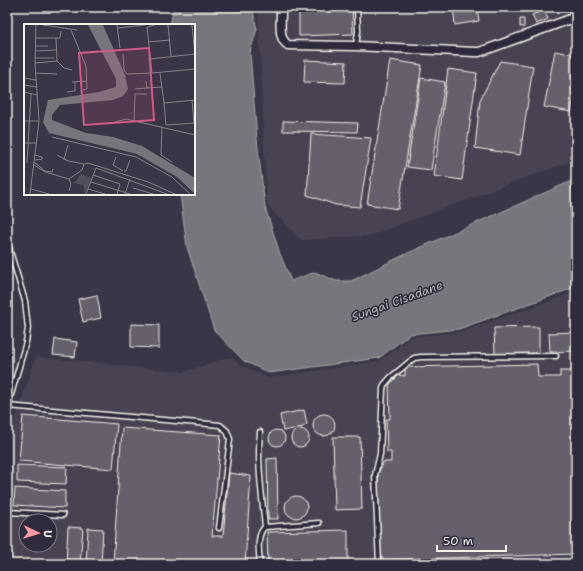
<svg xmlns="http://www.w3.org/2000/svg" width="583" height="571" viewBox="0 0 583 571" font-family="'Shantell Sans',sans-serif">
<rect width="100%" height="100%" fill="#3b3647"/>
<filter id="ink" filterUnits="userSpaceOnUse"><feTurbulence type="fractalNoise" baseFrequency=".025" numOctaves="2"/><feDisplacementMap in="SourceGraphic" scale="8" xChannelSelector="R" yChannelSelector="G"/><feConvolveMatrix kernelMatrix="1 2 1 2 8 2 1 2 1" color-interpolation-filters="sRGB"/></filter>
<g filter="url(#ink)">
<path fill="#484352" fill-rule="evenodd" d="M258,7H576V159L369,236L301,240L267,205Z
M576,292V564H7V444L36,357L184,372L230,357L242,366L268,378L380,361L412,337L461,332ZM26,521H50V545H26Z"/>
<path fill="#78747b" stroke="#aaa6a7" d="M174,7H252L257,29L250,52L257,140L265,207L280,254L291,281L315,272L336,281H351L408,253L576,179V287L459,329L410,334L379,358L269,373L244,361L214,330L187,247L180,194H194V25H170Z"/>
<path fill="#65616c" stroke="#f4f1e8" d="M299,7H352L353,34L299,36Z
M453,7H477L479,21L455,25Z
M483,7H504V8H483Z
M544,10L548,19L536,24L532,15Z
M520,19H524V27H520Z
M555,51L576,55V87L571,112L544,107Z
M305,60L346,62L345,83L304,82Z
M390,60L422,65L398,209L367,204Z
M500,61L533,66L520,155L475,148L480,100Z
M448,69L477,73L462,180L434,176Z
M421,78L445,82L431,170L407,167Z
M283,121L358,123L357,132L283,131Z
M311,134L371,138L360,207L336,205L307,195Z
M97,295L101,318L83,322L78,299Z
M131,324L159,325V348L131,347Z
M539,327V353L495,354L494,328Z
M576,332V351L550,352L549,333Z
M55,339L77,342L75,357L53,355Z
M537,364L538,377H560V371H576V554L380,560L378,474L383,462H391V452H387L386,419H390L389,385L399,375L405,376V367Z
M304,410L307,424L303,427L283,431L280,415Z
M313 425a11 11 0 1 1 22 0a11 11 0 1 1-22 0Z
M23,416L117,424L113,469L19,461Z
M122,428L221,435L212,536H223L229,473L251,476L245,564H222V562L210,561V564H113Z
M291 438a9 9 0 1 1 18 0a9 9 0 1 1-18 0Z
M269 438a8 8 0 1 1 16 0a8 8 0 1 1-16 0Z
M333,437H360L362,509L335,510Z
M277,458L278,519H268L267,459Z
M17,465L67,467L66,484L17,482Z
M15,488L65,491V508L14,505Z
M285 507a11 11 0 1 1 22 0a11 11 0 1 1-22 0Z
M68,527L83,528L80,564H66Z
M88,528L103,529L101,564H86Z
M348,530V564H268L267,532Z"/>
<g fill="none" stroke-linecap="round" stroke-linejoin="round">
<defs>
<path id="lane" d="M356,46L358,31L357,7
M7,241L25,301L28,328L26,342L7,409
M8,406L220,425L227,431L230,439L219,528
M260,432C257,463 262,496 265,527
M7,512L63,515
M260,564C259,553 256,534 265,527L319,523
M379,564L375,475L380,454L383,389L384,385L390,378L414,358L421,357L556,356"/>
<path id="street" d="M281,13C281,23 278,39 288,45L356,46L474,52H479L488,49L576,17"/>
</defs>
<use href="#lane" stroke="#f4f1e8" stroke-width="7"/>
<use href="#street" stroke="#f4f1e8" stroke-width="11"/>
<use href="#lane" stroke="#2f2a3d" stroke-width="4"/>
<use href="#street" stroke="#2f2a3d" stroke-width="8"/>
</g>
</g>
<g text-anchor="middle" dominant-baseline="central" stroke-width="3" stroke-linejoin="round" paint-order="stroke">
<g font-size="12" font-style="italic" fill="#b6b2b2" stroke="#2f2a3d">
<text transform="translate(397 301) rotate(-20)">Sungai Cisadane</text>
</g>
</g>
<g transform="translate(24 24)">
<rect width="171" height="171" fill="#3b3647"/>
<path d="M57,150L67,154L61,170L59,161L50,159Z" fill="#534e5c"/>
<path d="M64,1H79L101,51L104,65L99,72L89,76L36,81L28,91V96L62,109L89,113L118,122L171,154V170L153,153L113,130L25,109L19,98L24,76L75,68L92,63V55Z" fill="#78747b"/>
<path fill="none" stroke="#858187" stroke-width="1" d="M19,1L53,6M93,1L96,24M131,1L123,3L128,49L171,45M144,1L147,32M168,1L171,32M94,4L121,1M47,6L62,42L63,65L59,66M11,14H36L37,7M32,14L33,37M124,18L146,16M11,22H24M11,27L32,26M99,30L100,46L103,50L128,49M11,34H30M126,35L171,30M11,39L33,37L40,44L48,46M11,49L33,50M136,49L140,79L171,76M0,54L12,56M122,57L123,64L138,63M48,58L63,57M0,61L13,63M111,65L123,64M0,68L13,71M43,68L51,67V58M168,76L170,99M140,79L142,101L171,99M0,97H15M110,97L111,70H123M88,99L102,95L171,111M138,103L137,131L148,138M28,113L112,133L148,153L166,170M0,119H13M33,131L44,137L60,140M92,133L89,141L99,147M11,136L18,135V133L11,131M40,136L44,121M10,138L21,147L28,148L29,145M3,139L7,70M10,141L21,148L45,155L58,146L60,140L64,139L124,158L151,170M100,147H102L106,136M69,151L96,160L93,170M45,155L47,160L45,167M67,158L106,170M109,164L129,170M7,165L25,170M64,165L81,170M6,170L15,97L11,39L12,1M62,170L72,144L143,170M101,170L106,155"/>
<path fill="#d15985" fill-opacity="0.15" stroke="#d15985" stroke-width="2" d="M125,24L130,96L60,101L55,29Z"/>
<rect width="171" height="171" fill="none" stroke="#f4f1e8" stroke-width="2"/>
</g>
<rect width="583" height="571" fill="none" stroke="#2f2a3d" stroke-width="24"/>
<rect x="12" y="12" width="559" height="547" fill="none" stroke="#f4f1e8" stroke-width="1.5" filter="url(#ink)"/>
<g transform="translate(38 533) rotate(94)"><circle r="19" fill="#2f2a3d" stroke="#7e7a81"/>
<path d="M0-3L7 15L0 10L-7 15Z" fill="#ff9aa2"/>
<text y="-6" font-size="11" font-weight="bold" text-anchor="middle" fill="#f4f1e8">U</text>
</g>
<path d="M437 545v6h69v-6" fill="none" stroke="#f4f1e8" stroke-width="2"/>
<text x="443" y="545" font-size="12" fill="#f4f1e8" stroke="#2f2a3d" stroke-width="3" paint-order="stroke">50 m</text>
</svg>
